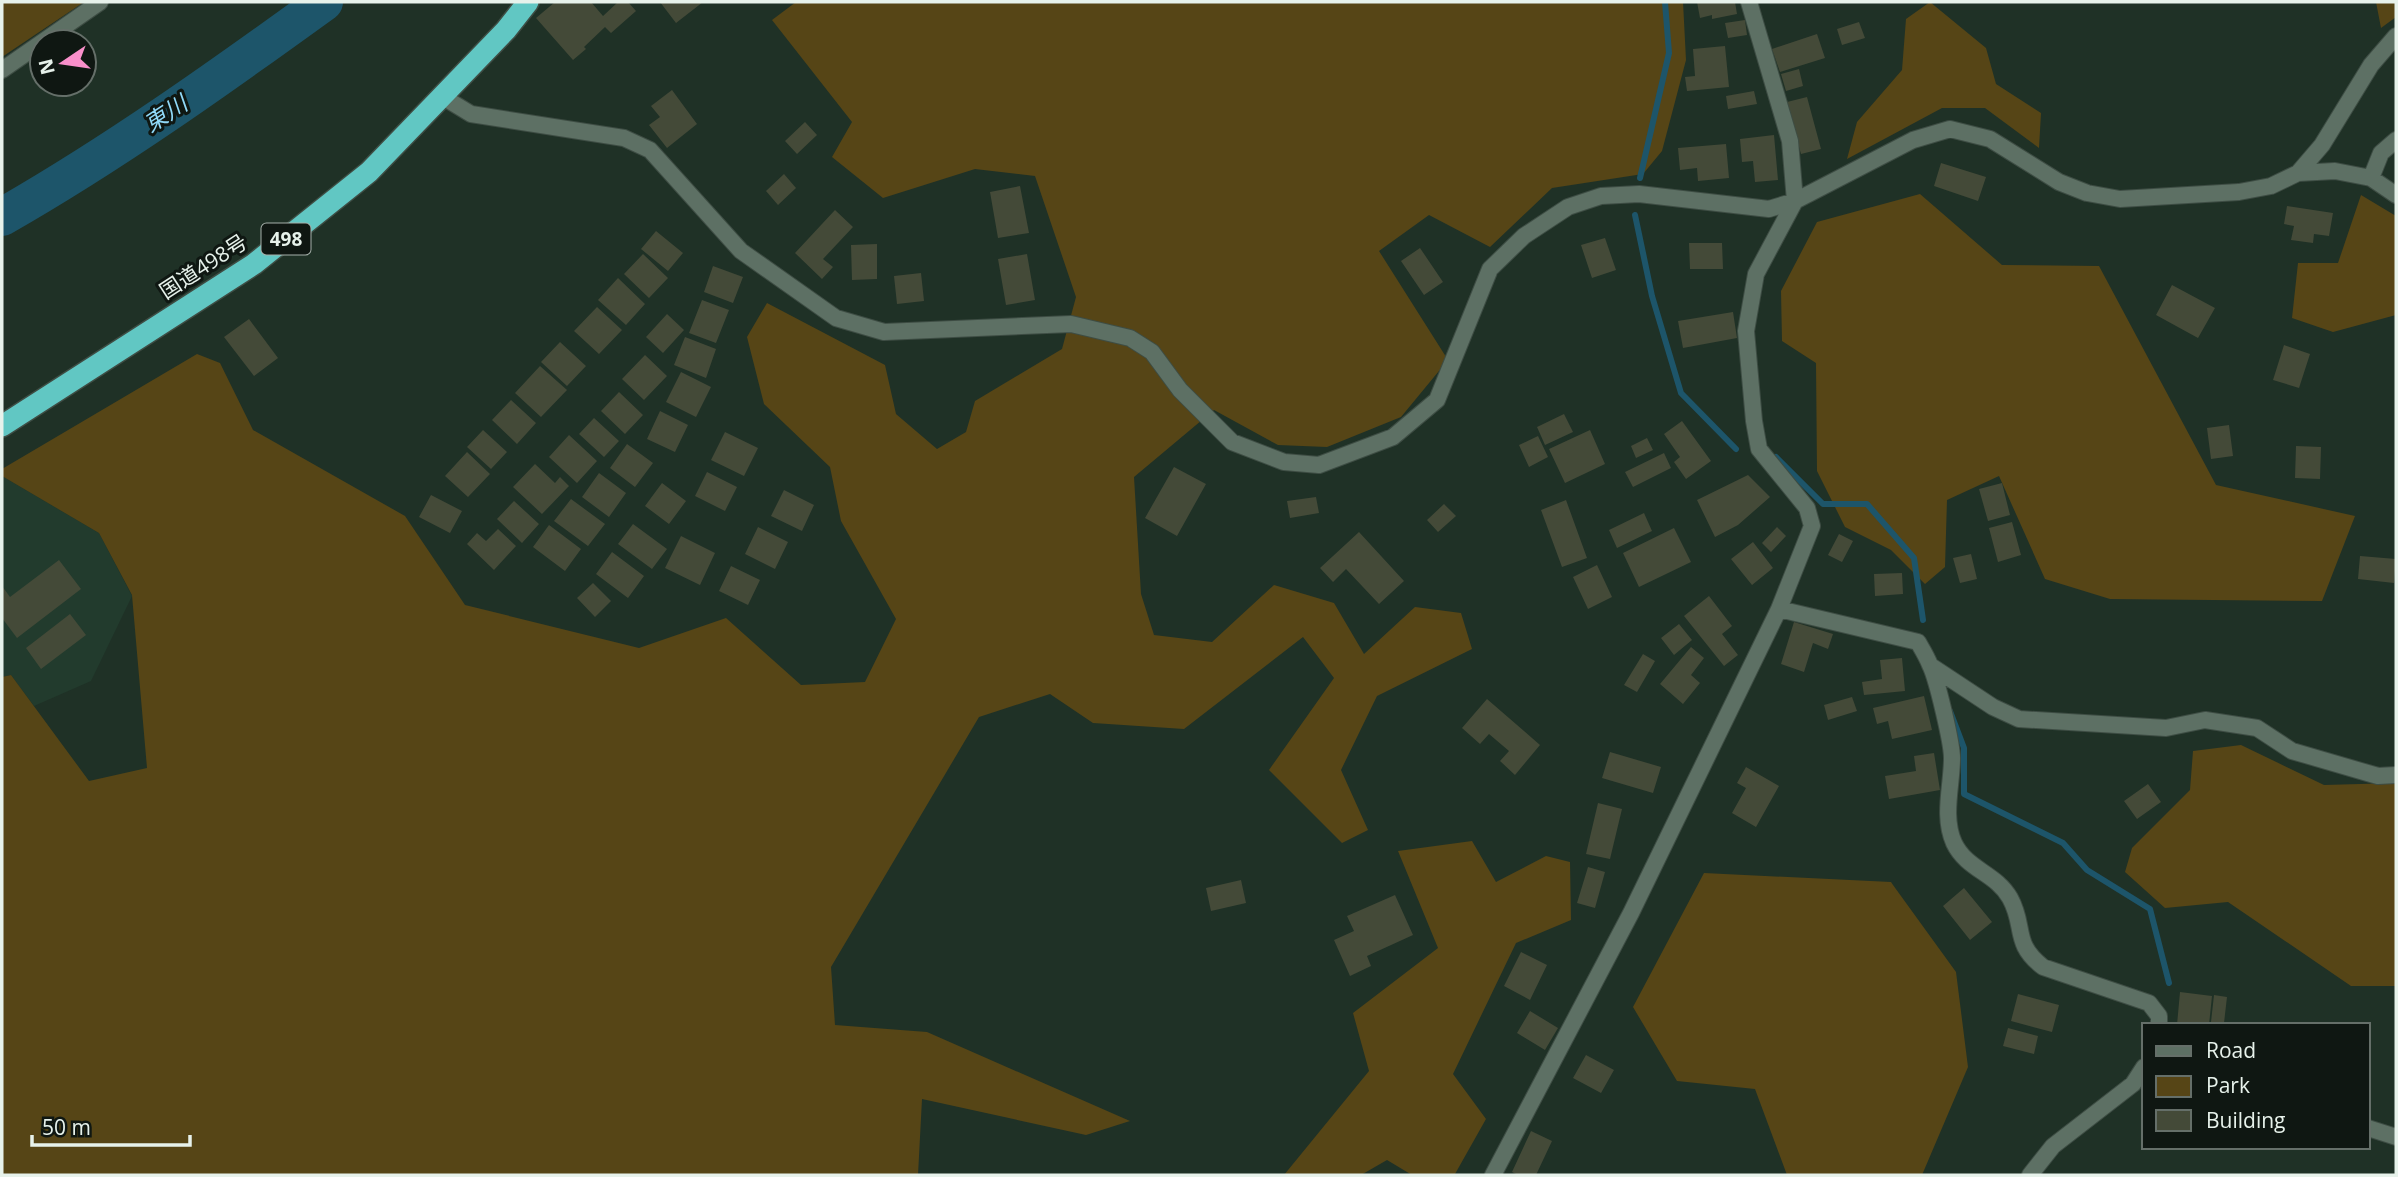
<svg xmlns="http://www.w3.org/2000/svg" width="2398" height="1177" viewBox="0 0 2398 1177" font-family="'Open Sans','Noto Sans JP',sans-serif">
<rect width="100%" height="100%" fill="#1f3126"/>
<path fill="#223b2d" d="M2,476L99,533L132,596L91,681L34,706L11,675L2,677Z"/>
<path fill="#564516" d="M2,2H84L2,57Z
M796,2H1683L1686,60L1662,151L1643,174L1552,188L1490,247L1429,215L1379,251L1448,360L1401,417L1327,447L1278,445L1214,410L1134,477L1141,594L1154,635L1212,642L1274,585L1334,603L1364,654L1415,607L1461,613L1472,649L1377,696L1341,770L1368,830L1342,843L1269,770L1334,678L1303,637L1184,729L1093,723L1050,694L979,717L831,967L835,1025L927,1032L1130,1121L1086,1135L922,1099L918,1175H2V677L11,675L89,781L147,768L132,595L99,533L2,476V469L197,354L220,363L253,430L405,516L465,605L639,648L726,618L801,685L865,682L896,619L841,521L830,467L764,404L747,337L767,303L885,365L896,414L937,449L966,432L975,401L1062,349L1076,297L1035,176L975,169L883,198L832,157L852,122L772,20Z
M1930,2L1986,48L1996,84L2041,113L2039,148L1985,108H1942L1847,159L1857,122L1902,70L1906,19Z
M2376,2H2396V17L2381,28Z
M1920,194L2002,265L2099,266L2216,485L2355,516L2322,601L2110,599L2045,579L1999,476L1947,500L1945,567L1925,584L1891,550L1845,527L1817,471L1816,363L1782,341L1781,291L1817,222Z
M2361,195L2396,216V315L2333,332L2292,318L2298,263H2338Z
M2241,745L2324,785L2396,783V986H2351L2228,902L2165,908L2125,872L2132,848L2190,790L2193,751Z
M1472,841L1496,882L1546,856L1570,862L1571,920L1516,943L1453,1074L1486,1119L1455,1174L1412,1175L1387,1160L1361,1175H1284L1369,1071L1353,1013L1438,948L1398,851Z
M1704,873L1891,882L1893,885L1956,972L1968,1067L1922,1175H1787L1755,1089L1677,1081L1633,1007Z"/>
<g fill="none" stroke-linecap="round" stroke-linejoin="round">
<path stroke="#1d556a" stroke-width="6" d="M1640,178L1669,53L1665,2
M1635,215L1652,296L1681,393L1736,449
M1776,457L1823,504H1867L1914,558L1923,620
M1950,711L1964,748V794L2063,843L2087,870L2150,909L2169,983"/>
<path stroke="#1d556a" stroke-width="38" d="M2,217C114,153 219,78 324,2"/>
</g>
<path fill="#444a38" d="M555,2H591L603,16L618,2H628L636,11L611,33L605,27L584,47L586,49L573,60L536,18Z
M660,2H703L676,23Z
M1697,2H1735L1737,14L1712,19V15L1700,18Z
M1745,20L1747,35L1728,38L1725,23Z
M1859,22L1865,38L1842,45L1837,29Z
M1817,34L1825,58L1780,72L1772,49Z
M1725,46L1729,87L1687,91L1685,77L1695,76L1693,49Z
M1799,69L1803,86L1786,91L1781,74Z
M672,90L697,124L667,148L649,125L660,117L651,106Z
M1754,91L1757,104L1728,109L1726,96Z
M1807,97L1821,149L1801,154L1787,102Z
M805,122L817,135L797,154L785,141Z
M1774,135L1778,180L1755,182L1753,161L1742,162L1740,139Z
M1726,144L1729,178L1698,181L1697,168L1680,170L1678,148Z
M1941,163L1986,177L1978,201L1934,186Z
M784,174L796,188L778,205L766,191Z
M1020,186L1029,233L998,238L990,192Z
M2287,206L2333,213L2329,236L2314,234L2313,243L2291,240L2294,226L2284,224Z
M835,210L853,227L823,259L833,267L822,279L795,253Z
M656,231L683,253L668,271L641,249Z
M1605,238L1616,270L1592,278L1581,245Z
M1689,243H1722L1723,269H1690Z
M877,244V279L852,280L851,245Z
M1420,248L1443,282L1424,295L1401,261Z
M643,254L668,278L649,298L624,274Z
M1027,254L1035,300L1006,305L998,259Z
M713,266L743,277L733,303L704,292Z
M921,273L924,301L897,304L894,276Z
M618,278L645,304L626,325L598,300Z
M2172,285L2215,308L2198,338L2156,315Z
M702,300L729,310L716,343L689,333Z
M597,307L622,330L599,354L574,331Z
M1733,312L1737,338L1683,348L1678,321Z
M667,314L684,330L663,353L646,337Z
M249,319L278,358L254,376L224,337Z
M685,337L716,349L706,378L674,365Z
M560,342L586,366L567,386L541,362Z
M2284,345L2310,354L2299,388L2273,380Z
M645,355L667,376L644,400L622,379Z
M540,366L567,390L541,417L515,393Z
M681,372L711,387L696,417L666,402Z
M619,392L643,415L625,434L601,411Z
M511,400L536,423L517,444L492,420Z
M660,411L688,425L675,452L647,439Z
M1564,414L1573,432L1545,445L1537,427Z
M594,418L619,441L604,457L579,434Z
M1682,421L1711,461L1686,479L1674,462L1680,457L1664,434Z
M2229,425L2233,456L2211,459L2207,428Z
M483,430L507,452L491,469L467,447Z
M1590,430L1605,464L1565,483L1549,449Z
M725,432L758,448L744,476L711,460Z
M569,435L597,461L577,483L549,457Z
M1538,436L1548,457L1529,467L1519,445Z
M1647,438L1653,450L1636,458L1631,446Z
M627,444L653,463L635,487L610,468Z
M2296,446L2321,447L2320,479L2295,478Z
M467,452L490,474L468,497L445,476Z
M1664,453L1671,468L1633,487L1625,472Z
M535,464L555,483L560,477L569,486L542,514L513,487Z
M1174,467L1206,484L1177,536L1145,518Z
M707,472L737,487L725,511L695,496Z
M599,473L626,493L609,517L582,497Z
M1748,475L1770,497L1738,525L1715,537L1697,500Z
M662,483L686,501L669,524L645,506Z
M2002,483L2010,515L1988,521L1979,489Z
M784,490L814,505L802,531L771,516Z
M431,495L462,511L450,533L419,517Z
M1316,497L1319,513L1290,518L1287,501Z
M571,499L605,524L588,546L554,521Z
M1566,500L1587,558L1562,567L1541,510Z
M514,501L539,524L522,543L497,519Z
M1444,504L1456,516L1438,532L1427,520Z
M1644,513L1652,531L1617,548L1609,530Z
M2012,522L2021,555L1998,562L1989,528Z
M633,524L667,549L652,569L618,544Z
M549,525L581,549L565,571L533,547Z
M758,527L788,542L775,569L745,554Z
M1777,527L1786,536L1771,552L1762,543Z
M1674,528L1691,562L1639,587L1623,553Z
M498,529L516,546L494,570L467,544L477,533L486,541Z
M1359,532L1404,581L1379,604L1346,569L1333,582L1320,568Z
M1839,534L1853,541L1842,562L1828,555Z
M681,536L715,553L700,585L665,568Z
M1753,542L1773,568L1752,585L1731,559Z
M612,552L644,576L628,598L596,574Z
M1971,554L1977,579L1960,583L1953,558Z
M2360,556L2396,559L2394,583L2358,579Z
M59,560L81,589L17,638L2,618V586L10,597Z
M1597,565L1612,597L1588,609L1573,577Z
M731,566L760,580L748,605L719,591Z
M1902,573L1903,594L1875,596L1874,574Z
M593,583L611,601L595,617L577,598Z
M1709,596L1732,626L1722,634L1738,655L1724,666L1684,616Z
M70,614L86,635L41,669L26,648Z
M1794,622L1833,634L1828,649L1813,643L1804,672L1781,664Z
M1679,624L1692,640L1674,655L1661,638Z
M1691,647L1704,658L1691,675L1700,683L1683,704L1660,684Z
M1643,654L1655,661L1637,692L1624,685Z
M1902,658L1905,691L1864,695L1862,682L1882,679L1880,660Z
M1924,696L1932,730L1892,739L1888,721L1877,724L1873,708Z
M1852,697L1857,711L1828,720L1824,705Z
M1487,699L1540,745L1515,775L1500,761L1509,751L1489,734L1480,744L1462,728Z
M1610,752L1661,767L1653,793L1602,778Z
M1934,753L1940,790L1889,799L1885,776L1916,771L1914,756Z
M1746,767L1779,786L1756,827L1732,813L1746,788L1737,783Z
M2148,784L2161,802L2137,819L2124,801Z
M1598,803L1622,809L1610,859L1586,854Z
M1588,867L1605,872L1595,908L1577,903Z
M1241,880L1246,903L1211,911L1206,888Z
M1964,888L1992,922L1970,940L1943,906Z
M1395,895L1413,935L1367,956L1371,966L1350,976L1334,940L1354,931L1347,916Z
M1521,952L1547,965L1530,1000L1504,986Z
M2180,992L2212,996L2209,1025H2177Z
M2018,994L2059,1005L2052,1032L2011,1021Z
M2214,995L2227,997L2224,1023L2211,1022Z
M1530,1011L1558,1028L1545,1050L1517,1033Z
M2008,1028L2038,1036L2034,1054L2003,1046Z
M1586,1055L1614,1070L1601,1093L1573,1078Z
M1531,1131L1552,1141L1536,1175H1518L1512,1172Z"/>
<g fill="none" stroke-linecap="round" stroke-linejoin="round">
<defs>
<path id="street" d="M2,70L100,2
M443,97L471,114L624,138L650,150L741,251L836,318L884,332L1071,324L1130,338L1152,352L1180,390L1232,442L1284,462L1319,465L1393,437L1437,400L1490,269L1524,236L1568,207L1601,196L1639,194L1769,209L1795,201L1913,140L1950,129L1990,139L2059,182L2087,193L2120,199L2239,192L2271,186L2298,173L2335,171L2371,178L2396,195
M2298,173L2322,145L2371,65L2396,36
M2371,178L2381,153L2396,140
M1779,609L1918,642C1922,649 1927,657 1930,665C1937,679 1952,743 1952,758C1952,786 1942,816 1954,843C1967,870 1996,873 2010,898C2026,927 2012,943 2043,967L2149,1003L2159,1016V1025
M1931,666L1993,707L2019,719L2166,728L2205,720L2257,728L2292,751L2378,776L2396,775
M2368,1128L2396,1137
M1493,1175L1631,913L1779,609L1812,526L1807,508L1759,449L1754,421L1746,331L1756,274L1795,201L1790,141L1749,2
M2030,1175L2053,1146L2133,1084L2144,1067"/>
<path id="highway" d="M2,426L254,264L369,172L506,30L528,2"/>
</defs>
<use href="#street" stroke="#3e4d44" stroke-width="18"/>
<use href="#highway" stroke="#3e4d44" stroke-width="24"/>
<use href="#street" stroke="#5d7064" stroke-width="16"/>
<use href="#highway" stroke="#61c7c3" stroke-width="21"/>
</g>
<g text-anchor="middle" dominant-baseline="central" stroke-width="6" stroke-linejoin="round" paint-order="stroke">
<rect fill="#0f1712" stroke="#a6b0aa" stroke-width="2" x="261.5" y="223.5" width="49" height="31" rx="5"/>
<g font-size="19" font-weight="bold" fill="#e7f2eb">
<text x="286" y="239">498</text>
</g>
<g font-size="21" fill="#e7f2eb" stroke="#0f1712">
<text transform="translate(203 266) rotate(-33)">国道498号</text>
</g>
<g font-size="23" font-style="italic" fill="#90d9f8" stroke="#0f1712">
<text transform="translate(165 113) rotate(-33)">東川</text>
</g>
</g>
<rect width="2398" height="1177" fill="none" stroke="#e7f2eb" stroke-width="7"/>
<rect x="2142" y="1023" width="228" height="126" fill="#0f1712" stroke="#656f69" stroke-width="2"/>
<rect x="2156" y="1046" width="35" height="10" fill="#5d7064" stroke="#656f69" stroke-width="2"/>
<text x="2206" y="1058" font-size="21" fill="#e7f2eb">Road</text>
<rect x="2156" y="1076" width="35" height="21" fill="#564516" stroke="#656f69" stroke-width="2"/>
<text x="2206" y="1093" font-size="21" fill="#e7f2eb">Park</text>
<rect x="2156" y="1110" width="35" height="21" fill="#444a38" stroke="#656f69" stroke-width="2"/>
<text x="2206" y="1128" font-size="21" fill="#e7f2eb">Building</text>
<g transform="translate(63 63) rotate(257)"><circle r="33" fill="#0f1712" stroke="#656f69" stroke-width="2"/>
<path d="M0-5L12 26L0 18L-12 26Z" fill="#f98fca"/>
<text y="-10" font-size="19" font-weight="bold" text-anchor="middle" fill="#e7f2eb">N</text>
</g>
<path d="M32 1135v10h158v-10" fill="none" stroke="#e7f2eb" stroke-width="3.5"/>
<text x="42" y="1135" font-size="21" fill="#e7f2eb" stroke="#0f1712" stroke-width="5" paint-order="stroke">50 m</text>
</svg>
